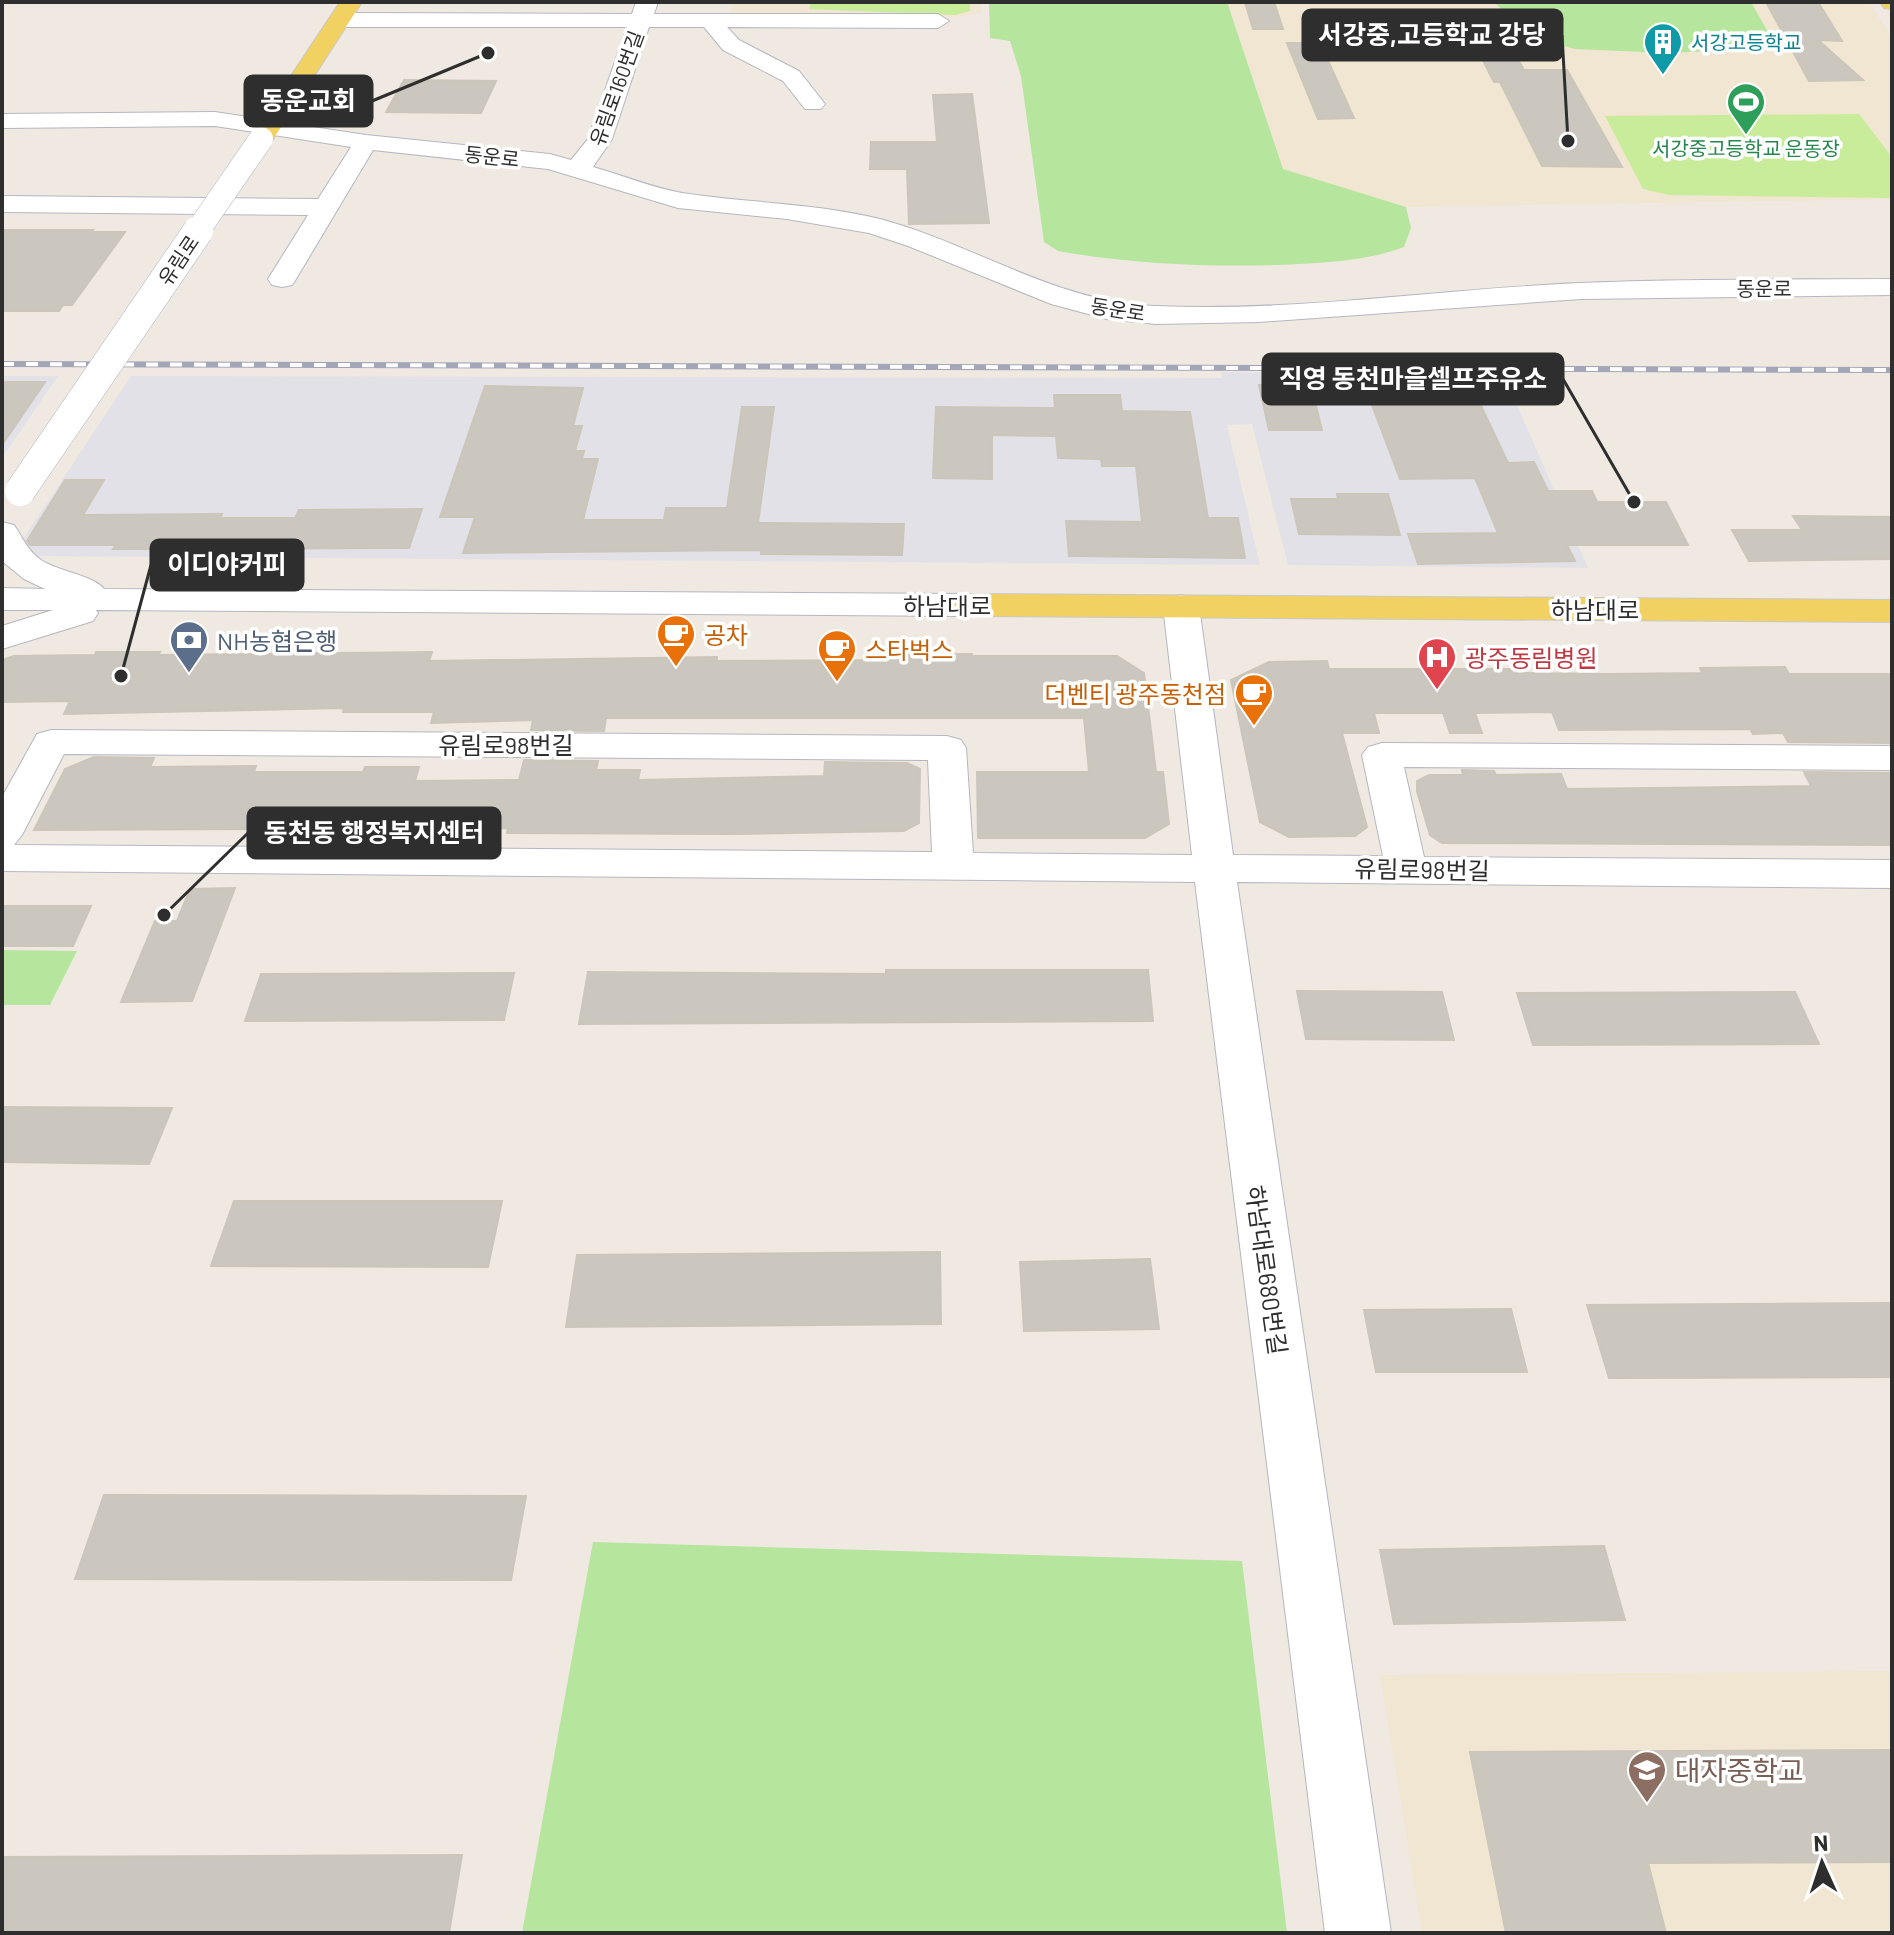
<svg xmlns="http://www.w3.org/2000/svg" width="1894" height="1935" viewBox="0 0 1894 1935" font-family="Barlow,'Noto Sans KR',sans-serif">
<rect width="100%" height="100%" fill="#efe9e1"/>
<path fill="#e3e1e8" d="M1221,372L1355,373L1359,383L1507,382L1588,568L1288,565L1252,424L1227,425L1260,565L34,556L20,544L131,376L1222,378Z
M2,376H58L2,458Z"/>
<path fill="#f0e6d1" d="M733,2H981V13L951,17L730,13Z
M1227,2H1869L1892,39V199L1406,207L1283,169Z
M1892,1671V1933H1422L1380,1675Z"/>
<path fill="#b6e59e" d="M989,2H1227L1283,169L1406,207L1411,228L1404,247C1364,262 1320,263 1277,265C1204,267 1131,264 1058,251L1044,242L1021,76L1010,41L990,38Z
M1494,2H1751L1777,48L1667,53L1575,49L1530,37Z
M2,950L77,951L50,1005H2Z
M593,1542L1242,1561L1287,1933H522Z"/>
<path fill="#c9ec9a" d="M811,2H970V11L955,15L809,9Z
M1859,114L1892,157V198L1669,195L1643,189L1605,116Z"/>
<path fill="#cbc7bf" stroke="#cbc5ba" stroke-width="2" d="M1245,2H1274L1283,29H1253Z
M1766,2H1818L1842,41L1818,40L1863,80L1809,81Z
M1495,20L1524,70H1567L1622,167L1542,166L1500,82H1494L1463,22Z
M1287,43H1320L1354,118L1318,119Z
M404,80L496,81L481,113L386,112Z
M972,94L989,223L909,224L907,169H870L871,142H937L933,95Z
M2,230H93L91,232H125L72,305H63L59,311H2Z
M2,382H45L2,445Z
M1259,385L1311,386L1322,430H1269Z
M485,386L583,388L573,426H582L575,451H584L582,459H598L583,520H664L666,508H727L742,407H774L758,523L904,524L902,555L761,554V550L463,553L475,517H440Z
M1054,395H1120L1122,411L1190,412L1208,518H1238L1245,558L1069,556L1066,521L1142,522L1136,466H1102L1101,459L1058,458L1056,436L992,435V479L933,478L936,407L1055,408Z
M1476,395L1508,463L1534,462L1548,491H1592L1597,502H1666L1688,545H1567L1575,561L1418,564L1408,534L1498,533L1475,478L1400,479L1369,397Z
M65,480H104L83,515L222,514L220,518H295L299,510L422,509L409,548L113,549L116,545H30L27,541Z
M1337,494H1388L1400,535L1299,534L1291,499H1338Z
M1793,516L1892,517V559L1749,561L1732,530H1802Z
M96,652H160L158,655L432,652L429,661L717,657V661L892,660L893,654H972V656H1117L1144,673L1156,772H1163L1169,824L1145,838H978L977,772H1089L1084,718H606L604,731L531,730L533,720L431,723L434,712H343L344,708L64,714L70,701L2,702V660L14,656L95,655Z
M1327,661L1329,669H1511L1513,673L1609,674L1702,673L1700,668L1785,667L1789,674H1892V743L1788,742L1783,733L1753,734L1750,729L1559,730L1552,712L1475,713L1482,733H1450L1443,713H1374L1379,733H1342L1367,827L1355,836L1289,837L1260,822L1231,680L1269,662Z
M94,757L154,758L150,767L256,766L254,772H363L365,767H419L415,781L519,780L524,760L598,761L596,770H640L638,780L824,776L825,762L907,763L920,769L919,823L904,831L732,834L507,833L508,828L34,830L65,769Z
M1462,770L1494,771L1496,775L1561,774L1567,789L1811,786L1804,772L1892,773V845L1442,843L1430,835L1417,791V781L1429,775H1463Z
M235,888L192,1001L121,1002L155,921H177L190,889Z
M2,906H91L73,946H2Z
M886,970H1148L1153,1021L579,1024L588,972L886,974Z
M514,973L504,1020L245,1021L261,974Z
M1297,991L1442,992L1454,1040L1306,1039Z
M1795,992L1819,1044L1533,1045L1517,993Z
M2,1107L172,1108L149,1164L2,1162Z
M234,1201H502L488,1267L211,1266Z
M940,1252L941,1324L566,1327L577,1255Z
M1150,1259L1159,1329L1024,1331L1020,1262Z
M1892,1303V1377L1609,1378L1587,1305Z
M1511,1309L1527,1372H1376L1364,1310Z
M104,1495L526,1496L511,1580L75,1579Z
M1604,1546L1625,1620L1394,1624L1380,1550Z
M1892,1750V1862L1648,1863L1666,1933H1506L1470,1752Z
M462,1855L449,1933H2V1857Z"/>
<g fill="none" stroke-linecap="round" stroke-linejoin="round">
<defs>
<path id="minor" d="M636,2H658L654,14H938L949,21L938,28L727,27L739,40L799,71L825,104L821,109H805L783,81L723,50L704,27H649L612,139L593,167C622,175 653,188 682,193C748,203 815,203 880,219C974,244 1057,303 1156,306C1298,312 1440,289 1580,283C1684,278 1788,280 1892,279V295L1581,299L1259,322L1156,324L1107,319L1051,304L908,246L869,233L787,219L678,208L548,169L373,150L296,279L292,285L282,287L272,285L268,279L308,215L2,212V196L318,199L351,147L215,126L2,128V114L215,112L366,135L550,154L571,160L588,139L627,27H340L329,20L340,13L632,14Z
M2,522L14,525C23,538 27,550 41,560C57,571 95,576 104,589L963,594L976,597L981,605L976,613L963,616L96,610L98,613L93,621L2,649V626L53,610H2V588L45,589L24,579L2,561Z
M1181,595L1194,598L1199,606L1233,855L1383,856L1362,755L1368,747L1382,743L1892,746V770L1404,767L1424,857L1892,860V888L1237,882L1391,1933H1325L1195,882L2,871V797L37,734L51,730L947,736L961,740L966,748L973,853L1192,855L1163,606L1168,598ZM64,754L928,760L932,852L14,845L22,835Z"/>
<path id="major" d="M340,2H362L270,144H252L249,139Z
M1880,2H1892V9L1884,8Z
M963,594L1892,600V622L963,616L950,613L945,605L950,597Z"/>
</defs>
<use href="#minor" stroke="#b4b7c1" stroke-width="2"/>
<use href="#major" stroke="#c9c9c9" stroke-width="2"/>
<use href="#minor" fill="#fff" fill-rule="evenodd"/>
<use href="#major" fill="#f2d163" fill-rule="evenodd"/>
<defs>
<path id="rail" d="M2,364L1892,370"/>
</defs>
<use href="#rail" stroke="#a3a6b8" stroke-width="6"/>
<use href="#rail" stroke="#fff" stroke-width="4" stroke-dasharray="12" stroke-linecap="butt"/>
<defs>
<path id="minor-bridge-far1" d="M196,233L261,139"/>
<path id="minor-bridge" d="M20,491L198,231"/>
</defs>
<use href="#minor-bridge-far1" stroke="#b4b7c1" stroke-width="25" stroke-linecap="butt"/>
<use href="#minor-bridge" stroke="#b4b7c1" stroke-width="31" stroke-linecap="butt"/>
<use href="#minor-bridge-far1" stroke="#fff" stroke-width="24"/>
<use href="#minor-bridge" stroke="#fff" stroke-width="30"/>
</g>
<defs>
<symbol id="building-pin" viewBox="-11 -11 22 30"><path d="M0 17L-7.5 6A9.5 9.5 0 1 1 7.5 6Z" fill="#0f9aa8" stroke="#fff"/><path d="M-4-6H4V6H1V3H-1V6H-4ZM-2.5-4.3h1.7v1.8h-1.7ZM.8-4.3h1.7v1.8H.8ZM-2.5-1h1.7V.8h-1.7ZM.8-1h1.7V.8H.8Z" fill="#fff"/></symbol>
<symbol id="stadium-pin" viewBox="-11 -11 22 30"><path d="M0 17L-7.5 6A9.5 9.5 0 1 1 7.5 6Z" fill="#2e9e5b" stroke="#fff"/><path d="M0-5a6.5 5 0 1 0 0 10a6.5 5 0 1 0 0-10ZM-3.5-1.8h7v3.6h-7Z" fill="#fff"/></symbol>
<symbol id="cafe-pin" viewBox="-11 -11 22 30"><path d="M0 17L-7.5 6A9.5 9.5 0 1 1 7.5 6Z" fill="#e8710a" stroke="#fff"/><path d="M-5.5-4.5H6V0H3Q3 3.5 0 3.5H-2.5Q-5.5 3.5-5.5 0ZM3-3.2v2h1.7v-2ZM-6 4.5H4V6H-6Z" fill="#fff"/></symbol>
<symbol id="bank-pin" viewBox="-11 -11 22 30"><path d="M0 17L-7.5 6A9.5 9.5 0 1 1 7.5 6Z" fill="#5c6f8a" stroke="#fff"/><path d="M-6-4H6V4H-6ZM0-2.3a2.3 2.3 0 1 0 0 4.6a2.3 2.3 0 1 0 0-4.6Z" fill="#fff"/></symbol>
<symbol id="hospital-pin" viewBox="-11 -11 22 30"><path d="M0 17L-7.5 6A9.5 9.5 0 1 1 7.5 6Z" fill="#e0444e" stroke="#fff"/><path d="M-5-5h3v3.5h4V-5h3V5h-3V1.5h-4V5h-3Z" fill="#fff"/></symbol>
<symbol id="school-pin" viewBox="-11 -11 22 30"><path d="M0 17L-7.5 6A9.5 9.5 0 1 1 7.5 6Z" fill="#8d6e63" stroke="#fff"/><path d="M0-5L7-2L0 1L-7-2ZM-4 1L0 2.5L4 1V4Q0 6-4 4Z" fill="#fff"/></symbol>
</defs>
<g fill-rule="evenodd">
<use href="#building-pin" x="1641" y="20" width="44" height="60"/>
<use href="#stadium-pin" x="1724" y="80" width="44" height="60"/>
<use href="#cafe-pin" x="654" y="612" width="44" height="60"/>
<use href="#bank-pin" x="167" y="618" width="44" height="60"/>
<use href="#cafe-pin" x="815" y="627" width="44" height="60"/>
<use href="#hospital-pin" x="1415" y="635" width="44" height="60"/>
<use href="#cafe-pin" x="1232" y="671" width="44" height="60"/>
<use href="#school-pin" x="1625" y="1748" width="44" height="60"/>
</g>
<g text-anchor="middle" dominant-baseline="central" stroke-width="7" stroke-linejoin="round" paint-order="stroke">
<g font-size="20" fill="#0d838f" stroke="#fff" text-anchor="start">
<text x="1691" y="42">서강고등학교</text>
</g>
<g font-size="20" fill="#2e2e2e" stroke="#fff">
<text transform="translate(616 88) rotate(-70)">유림로160번길</text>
<text transform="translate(492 156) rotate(6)">동운로</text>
<text transform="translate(178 260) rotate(-56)">유림로</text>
<text x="1764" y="288">동운로</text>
<text transform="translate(1118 309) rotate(9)">동운로</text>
</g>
<g font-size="20" fill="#27864d" stroke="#fff">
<text x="1746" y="148">서강중고등학교 운동장</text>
</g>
<g font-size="24" fill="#2e2e2e" stroke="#fff">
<text x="947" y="605">하남대로</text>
<text x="1595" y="609">하남대로</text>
<text x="506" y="744">유림로98번길</text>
<text transform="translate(1422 869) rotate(1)">유림로98번길</text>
<text transform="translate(1267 1270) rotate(82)">하남대로680번길</text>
</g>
<g font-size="24" fill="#c56008" stroke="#fff" text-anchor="start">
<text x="704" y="634">공차</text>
<text x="865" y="649">스타벅스</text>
<text x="1226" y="693" text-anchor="end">더벤티 광주동천점</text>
</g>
<g font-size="24" fill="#4e5e75" stroke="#fff" text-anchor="start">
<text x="217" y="640">NH농협은행</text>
</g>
<g font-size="24" fill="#be3a42" stroke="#fff" text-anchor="start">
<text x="1465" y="657">광주동림병원</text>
</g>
<g font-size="28" fill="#785e54" stroke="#fff" text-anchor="start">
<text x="1675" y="1770">대자중학교</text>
</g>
</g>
<path fill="none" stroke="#2e2e2e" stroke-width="3" d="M1568 141L1562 35M488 53L372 101M1634 502L1563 379M121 676L151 565M164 915L248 833"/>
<g fill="#2e2e2e" stroke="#fff" stroke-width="3">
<circle cx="1568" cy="141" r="8"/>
<circle cx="488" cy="53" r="8"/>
<circle cx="1634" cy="502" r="8"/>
<circle cx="121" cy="676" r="8"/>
<circle cx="164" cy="915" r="8"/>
</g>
<g fill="#2e2e2e" stroke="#2e2e2e" stroke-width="3">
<rect x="1303" y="10" width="259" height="50" rx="8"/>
<rect x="245" y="76" width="127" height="50" rx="8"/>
<rect x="1263" y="354" width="300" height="50" rx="8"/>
<rect x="151" y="540" width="152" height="50" rx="8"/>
<rect x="248" y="808" width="252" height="50" rx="8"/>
</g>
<g font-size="26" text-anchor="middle" font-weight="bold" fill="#fff">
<text x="1432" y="44">서강중,고등학교 강당</text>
<text x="308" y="110">동운교회</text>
<text x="1413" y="388">직영 동천마을셀프주유소</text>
<text x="227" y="574">이디야커피</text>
<text x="374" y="842">동천동 행정복지센터</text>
</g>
<rect width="1894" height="1935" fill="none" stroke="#2e2e2e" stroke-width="8"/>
<g transform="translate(1822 1863) rotate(357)" stroke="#ffffff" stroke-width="6" paint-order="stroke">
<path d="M0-6L14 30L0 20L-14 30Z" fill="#2e2e2e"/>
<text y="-12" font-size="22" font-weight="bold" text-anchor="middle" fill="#2e2e2e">N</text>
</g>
</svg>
